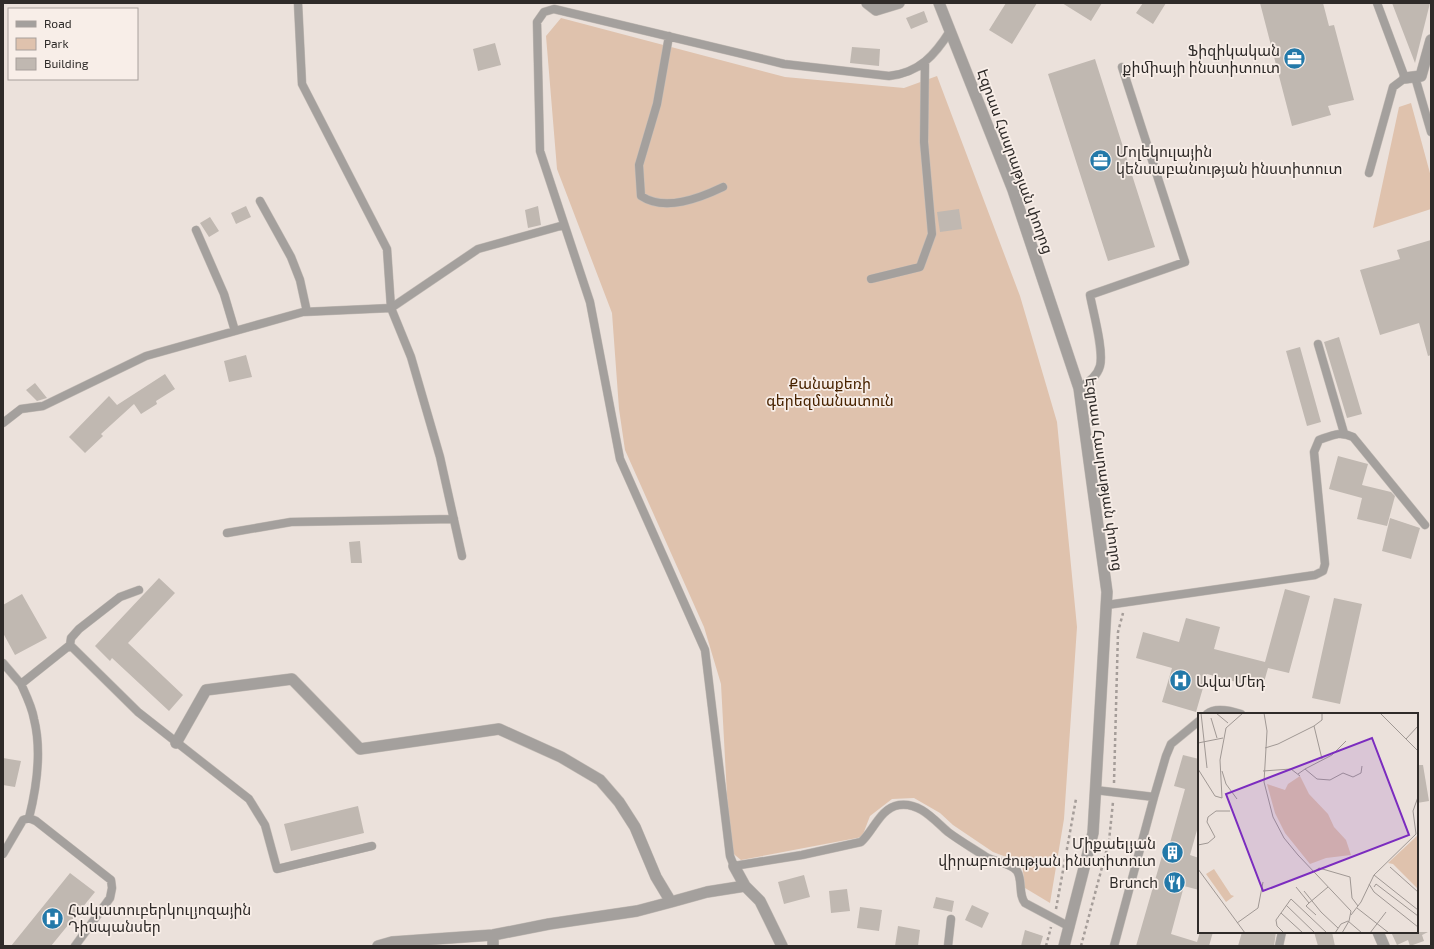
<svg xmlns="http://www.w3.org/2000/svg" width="1434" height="949" viewBox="0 0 1434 949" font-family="'Exo 2','Noto Sans Armenian',sans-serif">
<rect width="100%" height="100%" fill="#ebe1db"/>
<path fill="#dfc2ad" d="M561,18L785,77L904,88L937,76L1020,296L1057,422L1077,627L1064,819L1050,903L1025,888L1022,863L993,852L953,825L940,813L914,798L892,799L870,816L862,837L741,860L730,851L721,684L704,627L625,450L619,409L612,313L557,169L546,36Z
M1411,103L1431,177V209L1373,228L1399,107Z"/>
<path fill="#c0b8b1" d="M1006,3H1037L1012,44L989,30Z
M1062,3H1102L1091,21Z
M1143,3H1166L1153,24L1136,13Z
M1260,3H1323L1329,26L1334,25L1354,100L1328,106L1331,115L1292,126Z
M1392,3H1430L1415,63Z
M924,11L928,22L911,29L906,18Z
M495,43L501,65L478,71L473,49Z
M852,47L880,49L879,66L850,63Z
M1095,59L1155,247L1108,261L1048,74Z
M246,206L251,217L236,224L231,213Z
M538,206L541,225L528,228L525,210Z
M959,209L962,229L940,232L937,212Z
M210,217L219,231L209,237L200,223Z
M1431,240V355L1428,356L1419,323L1380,335L1360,270L1400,259L1397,250Z
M1339,337L1362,414L1347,418L1324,342Z
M1300,347L1321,422L1307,426L1286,351Z
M246,355L252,377L229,382L224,361Z
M165,374L175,389L156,401L157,404L141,414L134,404L101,434L103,436L85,453L69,437L109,396L117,405Z
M35,383L47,398L37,401L26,390Z
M1338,456L1368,464L1362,485L1391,492L1395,496L1387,526L1357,519L1362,498L1329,489Z
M1390,518L1420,528L1411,559L1382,551Z
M360,541L362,563H351L349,542Z
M159,578L175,593L128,643L183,695L169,711L112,658L110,661L95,646Z
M1285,589L1310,596L1289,673L1268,668L1262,689L1207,674L1196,712L1162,702L1172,668L1136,658L1143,632L1179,642L1186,618L1220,627L1214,649L1265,662Z
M22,594L47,638L15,655L3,633V605Z
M1334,598L1362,604L1340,704L1312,698Z
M1183,755L1199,759V823L1190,855L1199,858V890L1184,886L1171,934L1197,942L1200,932H1213L1209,946H1136L1164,849L1168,850L1185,789L1174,786Z
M3,758L21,761L15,787L3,785Z
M1417,765H1423L1429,801L1417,803Z
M358,806L364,833L291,851L284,824Z
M70,873L95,892L51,946H11Z
M804,875L810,897L784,904L778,882Z
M847,889L850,911L831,913L829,891Z
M936,897L954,901L952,912L933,908Z
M972,905L989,913L982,928L965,920Z
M860,907L882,910L879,931L857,928Z
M898,926L920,930L918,946H895Z
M1025,930L1043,936L1040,946H1021Z
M1242,932H1276L1274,946H1238Z
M1314,932H1332L1335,946H1318Z
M1391,932H1428L1422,935L1424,941L1410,946L1408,940L1397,945Z"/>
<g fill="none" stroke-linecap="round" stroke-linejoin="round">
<defs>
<path id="service" d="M298,3L302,84L387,249L391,308L411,357L440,457L462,556
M950,31C935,55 919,73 889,76L784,64L554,9L544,12L537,22L540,151L590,302L620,459L705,650L730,856L734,866L802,855L861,842C873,832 880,808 899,805C920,802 934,820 948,832C960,841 974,849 986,857C995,862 1011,863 1017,871C1023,880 1018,895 1025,903L1070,927
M669,36L657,104L639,165L641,196C665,212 700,198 723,187
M1415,77L1431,132
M1369,173L1393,87L1405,78L1377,3
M260,201L291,257L300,280L307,312
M196,230L224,294L235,331
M871,279L920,267L932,234L924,142L925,62
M1318,344L1344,433
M1079,388C1088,382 1097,377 1100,366C1104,350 1093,312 1090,295L1185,262L1122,67
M3,423L21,409L43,406L146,356L303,312L391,308L478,249L564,225
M227,533L291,522L454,519
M139,590L120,597L79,629L71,638L70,645L138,712L249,799L265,825L277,869L372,846
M1107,605L1315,575L1323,571L1325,564L1314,452L1319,440C1333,435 1340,431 1353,437L1425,525
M3,663L21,684L70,645
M21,684C26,695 32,707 34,719C42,751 37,786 29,818
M1207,714C1215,707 1232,711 1241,714
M1095,790L1154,797L1114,946
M1154,797L1166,756L1171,744L1199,721
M3,854L23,820L29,818L36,821L111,880L112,888L110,898L75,946
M948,946L951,919
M1279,946L1282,932"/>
<path id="minor" d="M867,3L876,10L899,3
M1405,78L1421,76L1431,40
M176,743L206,690L292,679L360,749L499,729L561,757L600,780L619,802L635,827L656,877L671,902L707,892L745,886
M734,866L745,886L760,901L782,946
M1378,932L1384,946
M378,946L392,942L493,935L549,924L637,911L671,902
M493,946V935"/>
<path id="tertiary" d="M939,3L1013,190L1079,388L1107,592L1093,833L1064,946"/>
</defs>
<use href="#service" stroke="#c5bdb7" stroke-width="9"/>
<use href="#minor" stroke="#c5bdb7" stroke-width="12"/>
<use href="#tertiary" stroke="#c5bdb7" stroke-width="12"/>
<path stroke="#a59d99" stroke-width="2.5" stroke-dasharray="3 3" stroke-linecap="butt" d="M1114,783L1118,632L1123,613
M1056,909L1076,799
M1046,946L1051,927
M1081,946L1109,841L1113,802"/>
<use href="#service" stroke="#a4a09d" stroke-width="8"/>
<use href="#minor" stroke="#a4a09d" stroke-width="11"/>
<use href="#tertiary" stroke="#a4a09d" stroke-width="11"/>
</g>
<defs>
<symbol id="office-disc" viewBox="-11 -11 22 22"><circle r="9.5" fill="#2379a9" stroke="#f8eee8"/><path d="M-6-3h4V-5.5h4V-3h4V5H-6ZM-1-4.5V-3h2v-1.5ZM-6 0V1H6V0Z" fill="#fff"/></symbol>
<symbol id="hospital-disc" viewBox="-11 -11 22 22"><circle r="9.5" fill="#2379a9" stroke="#f8eee8"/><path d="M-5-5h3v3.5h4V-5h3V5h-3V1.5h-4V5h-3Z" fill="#fff"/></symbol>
<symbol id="building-disc" viewBox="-11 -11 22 22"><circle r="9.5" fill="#2379a9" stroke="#f8eee8"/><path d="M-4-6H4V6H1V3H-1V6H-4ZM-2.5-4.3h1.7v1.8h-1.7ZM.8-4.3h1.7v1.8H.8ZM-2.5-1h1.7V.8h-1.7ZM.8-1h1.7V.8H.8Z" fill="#fff"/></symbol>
<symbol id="restaurant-disc" viewBox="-11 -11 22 22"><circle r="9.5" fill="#2379a9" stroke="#f8eee8"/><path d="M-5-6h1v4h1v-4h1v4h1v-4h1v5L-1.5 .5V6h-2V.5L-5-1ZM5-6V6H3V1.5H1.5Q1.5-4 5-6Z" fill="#fff"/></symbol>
</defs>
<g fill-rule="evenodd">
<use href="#office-disc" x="1282" y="46" width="25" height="25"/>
<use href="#office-disc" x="1088" y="148" width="25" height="25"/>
<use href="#hospital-disc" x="1168" y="668" width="25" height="25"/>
<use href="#building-disc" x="1160" y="840" width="25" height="25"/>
<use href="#restaurant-disc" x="1162" y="870" width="25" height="25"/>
<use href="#hospital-disc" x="40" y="906" width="25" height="25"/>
</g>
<g text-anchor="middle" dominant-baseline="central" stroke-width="3.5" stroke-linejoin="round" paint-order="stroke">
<g font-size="15" fill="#2f2b29" stroke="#f8eee8" text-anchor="end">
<text x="1280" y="50">Ֆիզիկական<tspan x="1280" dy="17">քիմիայի ինստիտուտ</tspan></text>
<text x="1116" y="151" text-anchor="start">Մոլեկուլային<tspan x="1116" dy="17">կենսաբանության ինստիտուտ</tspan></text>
<text x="1196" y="681" text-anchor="start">Ավա Մեդ</text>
<text x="1156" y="843">Միքաելյան<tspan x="1156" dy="17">վիրաբուժության ինստիտուտ</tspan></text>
<text x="1158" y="882">Brunch</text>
<text x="68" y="909" text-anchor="start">Հակատուբերկուլյոզային<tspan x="68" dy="17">Դիսպանսեր</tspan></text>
</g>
<g font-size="15" fill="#2f2b29" stroke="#f8eee8">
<text transform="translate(1016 161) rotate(70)">Էզրաս Հասրաթյան փողոց</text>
<text transform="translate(1105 474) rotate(82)">Էզրաս Հասրաթյան փողոց</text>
</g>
<g font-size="15" fill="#482300" stroke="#f8eee8">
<text x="830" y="383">Քանաքեռի<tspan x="830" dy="17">գերեզմանատուն</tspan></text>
</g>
</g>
<g transform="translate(1198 713)">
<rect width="220" height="220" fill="#ebe1db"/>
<path d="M102,63L111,81L130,101L136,114L148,127L153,142L128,145L112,151L87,120L77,100L69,71L87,77L90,71ZM220,122V176L195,151L190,150ZM16,156L33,182L36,183L28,189L8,161Z" fill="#dfc2ad"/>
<path fill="none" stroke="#a09894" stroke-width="1" d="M3,0L9,55M18,0L30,10M66,0L69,18L66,69L75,104L86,125L100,142L153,198L151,208L144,220M182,0L220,38M13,5L19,25M116,13L124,46M208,26L220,13M0,30L25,25M67,35L80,31L116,13L124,7V0M0,56L17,83L24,85L22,47L28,15L45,0M107,56L134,42L148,28M24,58L28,71L39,86M65,58L93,56L102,63M100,61L107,56L119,66L132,67L145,60L155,64L163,60L164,53M0,132L10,130L17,124L9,109L10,104L18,98H32M192,154L220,179M0,156L47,220M116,159L121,155L152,164L154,185L160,193M176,162L220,197M171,171L176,179L220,214M98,174L111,190L130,174M176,174L178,171L220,203M106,178L123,199L140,215M111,190L108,193L118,202M88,192L117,220M159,195L191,220M83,200L105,220M153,202L163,189L176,162L218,121L215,98L220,84M39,210L60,195L65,169M86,220L79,213L78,207L93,186L129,220M137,220L143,211L150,208L164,220M172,220L188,199"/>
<path fill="#7b2cbf" fill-opacity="0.15" stroke="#7b2cbf" stroke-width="2" d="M174,25L211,122L65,178L28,81Z"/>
<rect width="220" height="220" fill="none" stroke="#2f2b29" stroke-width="2"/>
</g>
<rect width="1434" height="949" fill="none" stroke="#2f2b29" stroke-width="8"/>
<rect x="8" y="8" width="130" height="72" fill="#f8eee8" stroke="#a8a09c"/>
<rect x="16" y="21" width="20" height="6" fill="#a4a09d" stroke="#a8a09c"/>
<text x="44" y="28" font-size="12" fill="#2f2b29">Road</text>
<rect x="16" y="38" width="20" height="12" fill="#dfc2ad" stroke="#a8a09c"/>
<text x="44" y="48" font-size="12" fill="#2f2b29">Park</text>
<rect x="16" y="58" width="20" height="12" fill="#c0b8b1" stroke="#a8a09c"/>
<text x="44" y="68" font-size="12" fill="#2f2b29">Building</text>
</svg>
